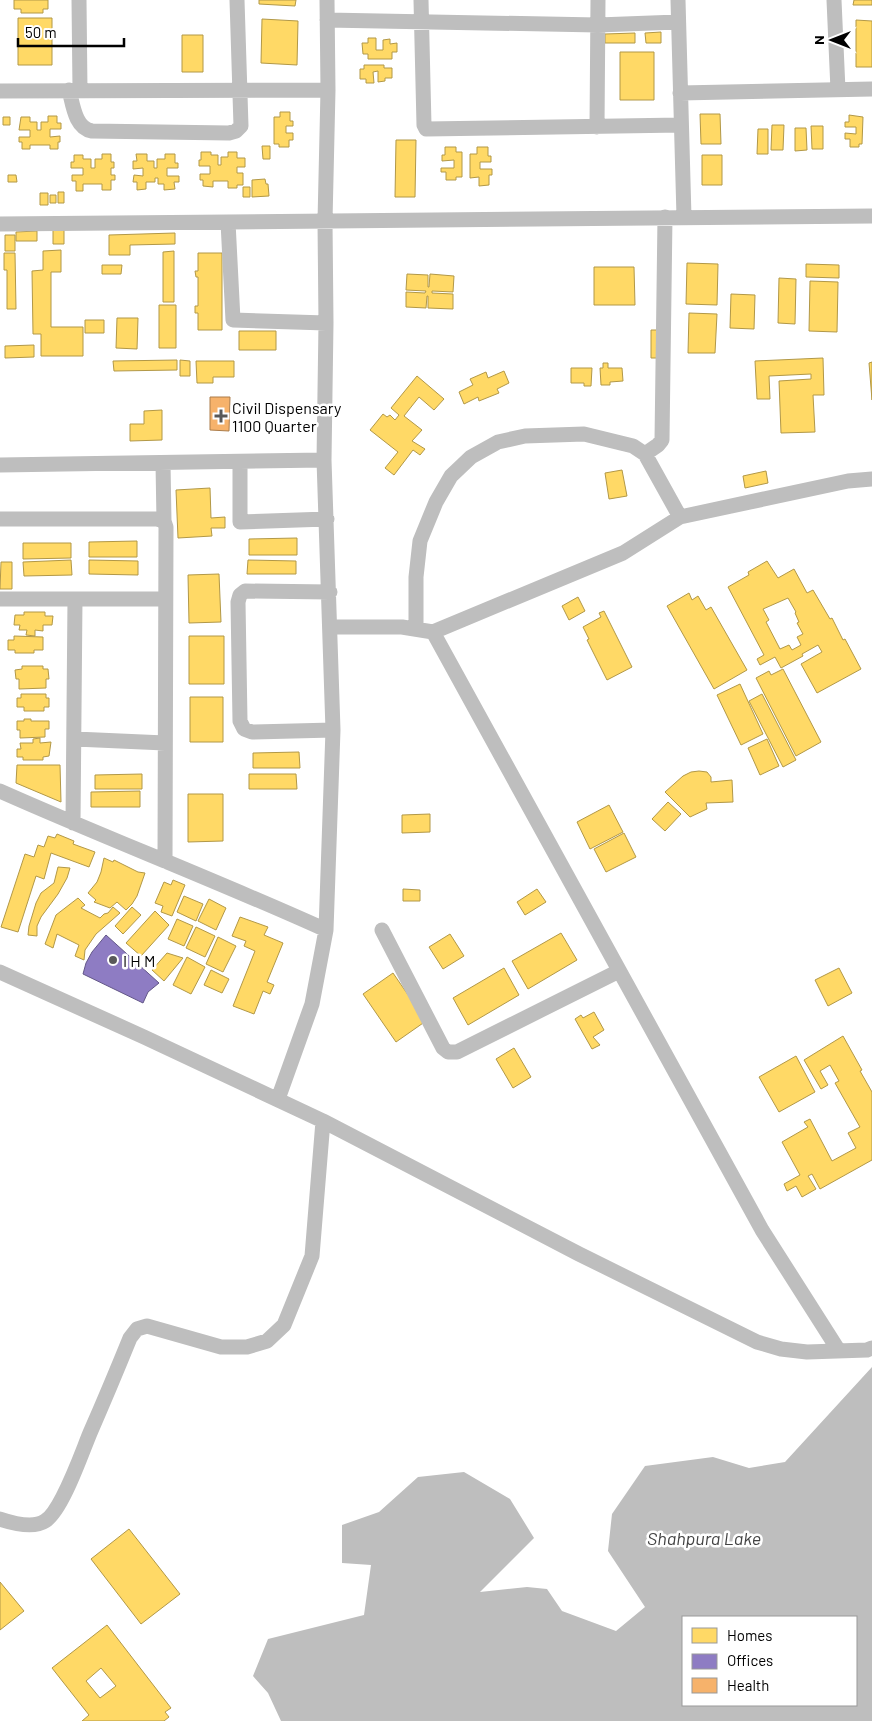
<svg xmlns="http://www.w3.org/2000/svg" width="872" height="1721" viewBox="0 0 872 1721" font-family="Barlow,sans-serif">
<rect width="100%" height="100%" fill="#fff"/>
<path fill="#bebebe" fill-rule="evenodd" d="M872,1367V1721H281L268,1693L253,1676L268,1639L364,1615L371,1565L342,1563V1525L379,1512L418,1477L464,1472L510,1499L534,1538L480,1592L527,1587L547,1589L562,1611L616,1631L645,1607L608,1551L612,1514L645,1466L713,1457L749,1468L785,1462ZM683,1617H856V1705H683Z"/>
<path fill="#ffd966" stroke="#b29847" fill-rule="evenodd" d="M14,0H48V9H43V13H21V9H14Z
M259,0H296L295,6L259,4Z
M854,0H872V5H853Z
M18,18H52V65H18Z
M262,19L298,21L297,65L261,63Z
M856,20L872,21V67H856Z
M661,32V43H646L645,33Z
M635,33V43H605V34Z
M182,35H203V72H182Z
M368,38H376V50H383V40L390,39V44L397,43V52H392V59H368V54H363L362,43H368Z
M620,52H654V100H620Z
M364,65H384V68H392V78H385V81L378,82V71L373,72L374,83H366V79H360V69H364Z
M280,112H290V121H293V126H286V133H293V140H289V147H279V144H274V117H280Z
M700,114H720L721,144H701Z
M849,115L863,117L862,144H859V147H850V139H845V133L856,134V127H845V122H849Z
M48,116H57V123H61V129H50V137L60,136V142H58V149H50V145H30V149H22V142H19V137H30V130H19L21,117H30V122H37V130H41V122H48Z
M3,117H10V125H3Z
M772,125H784L783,150H771Z
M811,126H823V149H812Z
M795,128H806L807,150L795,151Z
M758,129H768V154H757Z
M396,140H416L415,197H395Z
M262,146H270V159H263Z
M445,147H456V152H462V177H456V180H446V172H441V168H454V160L442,161V155H445Z
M477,147H488V156H491V162H480V169H492V175H489V185L479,186V177L470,178V154H477Z
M201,152H211V155H218V165H221V157H228V152H237V158H245V167H237V173H243V185H237V188H228V181H213V187L203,186V180H200V174H210V166H199V160H201Z
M102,154H111V162H114V168H111V175H115V180H111V190H102V184H83V191H76V181H72V175H83V168H71V162H74V155H83V159H91V168H95V159H102Z
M136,154H147V161H154V168H157V159H165V154H175V163H178V168H167V176H179V182H174L175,189L164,190V184H158V178H155V182H146V189L137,190V182H133L134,175L143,176V168L133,169V161H137Z
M702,155H722V185H702Z
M8,175H16L17,182H8Z
M265,179L266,184H268L269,196L252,197V180Z
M243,187H250V197H243Z
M58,192H64V203H58Z
M40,193H48V205H40Z
M50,195H56V203H50Z
M53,230H64V244H53Z
M37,231V241H16V232Z
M175,233V244L130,245V255H109V235Z
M5,235H15V251H5Z
M61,250V272H51V327H83V356H41V334H33L32,271L43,270V251Z
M174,251V302H163V252Z
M4,253H15L16,309H7V270H4Z
M198,253H222V330H198V313H195V306H198V277H196L195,271H198Z
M687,263L718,264L717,305L686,304Z
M806,264L839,265V278L806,277Z
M102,265H122L121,274H102Z
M594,267H634L635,305H594Z
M407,274L428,275V287H429L430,274L454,276L453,292L432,291V293L453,294V309L428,308V296H427L426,308L406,307V292L425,293L426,291L406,290Z
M779,278L796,279L795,324L778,323Z
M810,281L838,282L837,332L809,331Z
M731,294L755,295L754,329L730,328Z
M159,305H176V348H159Z
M689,313L717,314L715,353H688Z
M117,318H138L137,349L116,348Z
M85,320H104V333H85Z
M651,330H659L658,358H651Z
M239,331H276V350H239Z
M34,345V357L5,358V346Z
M823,358L824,395H813L815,432L781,433L779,381L811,379V374L769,376L770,399H757L755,361Z
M177,360V370L114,371L113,361Z
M180,360L190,361V376H180Z
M196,361H234V377H213V383H197Z
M872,362V400L869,363Z
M603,363H608V368H622L623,381L610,382V385H601L600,368H603Z
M571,368H592L591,386H584V383H571Z
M504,371L509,383L497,389L499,393L479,401L478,397L464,404L459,392L473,385L470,379L486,372L488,378Z
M417,376L444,399L434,410L419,397L404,416L422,430L412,441L425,449L420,455L413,450L394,475L385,468L398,452L370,430L383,414L387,417L390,415L395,420L399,415L391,408Z
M162,410V440L130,441V424H144V411Z
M622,470L627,496L609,499L605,473Z
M766,471L768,483L745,488L743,476Z
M210,488L211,518L225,517V528H211L212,536L178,538L176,490Z
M297,538V555H249V539Z
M137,541V557H89V542Z
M23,543H71V558L23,559Z
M71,560L72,575L24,576L23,562Z
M89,560L138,561V575L89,574Z
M248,560L296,561V574H247Z
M767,561L778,578L794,569L807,593L813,590L830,619L832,618L843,640L845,639L861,669L817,693L801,664L822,652L818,645L802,654L803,656L781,668L775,657L760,665L757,659L764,655L728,587L749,575L748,572ZM788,598L796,612L795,613L799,622L797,623L803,634L797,637L801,645L792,650L789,645L780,649L766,622L769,620L763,609Z
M1,562H12V589H0Z
M219,574L221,622L189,623L188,575Z
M689,593L692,600L698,596L706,610L711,607L747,670L714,689L667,606Z
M578,597L585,611L569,620L562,606Z
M604,611L632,667L607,680L587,640L589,639L583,627L601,617L599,613Z
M24,612H45V616H53L52,625H43V631L35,630V636L26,635L27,630H19L20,625H14L15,615H24Z
M14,636L43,637V650H34V653H15V650H8V640H14Z
M189,636H224V684H189Z
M22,666H43V669H48L49,679H46V688L19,689V679H16L15,670L22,669Z
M783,669L821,742L796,756L756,678L769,671L771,675Z
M740,684L763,734L741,745L717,695Z
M21,694H46V698H49V707H44V711H24V707H17V698H21Z
M762,694L796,760L783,767L749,701Z
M190,697H223V742H190Z
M24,719H31V721H49V729H45V737L20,738V730H17V721H24Z
M40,738V743L51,742L49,756L43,757V760H23V757H17V749H21L20,743H33V739Z
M767,739L779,766L760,775L748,748Z
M299,752L300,768H253V753Z
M17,765H60L61,802L16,783Z
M699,771L707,772L711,777V782L732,780L733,802L706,803L707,809L690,817L665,792L683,776L691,772Z
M142,774V789H95V775Z
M249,774H296L297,789H249Z
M140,791V807H91V792Z
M188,794H223V841L188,842Z
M668,802L681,814L665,831L652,819Z
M609,805L623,832L590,849L577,822Z
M430,814V832L402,833V815Z
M624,833L636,857L606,872L594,849Z
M57,834L74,841L73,844L95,852L89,867L51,853L44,879L36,876L18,932L1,927L25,854L34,857L38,845L44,847L48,836L55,838Z
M104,858L113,862L114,860L138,872L145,873L137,896L132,904L126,910L117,902L110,908L94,902L96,900L88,893L97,882L101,872Z
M58,867L70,868L67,878L58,894L41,917L37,926V936L28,935L29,926L36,903L41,893L54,883Z
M173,880L185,885L172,916L161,912L163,906L155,903L164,882L171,885Z
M403,889L420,890V901H403Z
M537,889L546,902L525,915L517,902Z
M184,896L203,904L196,921L177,912Z
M78,898L85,905L81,908L100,918L104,914L108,913L113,907L120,913L96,934L85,950L84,960L75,956L79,945L57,934L53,948L45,944L56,915Z
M209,899L226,908L216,930L198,921Z
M132,907L141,915L123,934L115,926Z
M155,911L169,925L141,956L126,943Z
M240,917L268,927L264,935L283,943L267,982L274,985L270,994L263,991L254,1014L233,1006L255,951L244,946L246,941L232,936Z
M177,919L193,926L184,946L168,939Z
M196,927L215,936L205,957L186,948Z
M561,933L577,960L528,989L512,961Z
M450,934L464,956L443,969L429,947Z
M218,937L236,946L223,972L206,964Z
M167,953L183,958L164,981L152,970Z
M187,957L205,967L191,994L173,985Z
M504,968L519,995L468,1025L453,998Z
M839,968L852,993L828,1006L815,980Z
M211,970L229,979L222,993L204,985Z
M393,973L426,1021L396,1042L363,994Z
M594,1012L604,1030L593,1037L600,1045L592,1049L575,1019L581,1015L583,1018Z
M843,1036L862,1070L860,1071L872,1092V1160L820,1189L812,1174L808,1176L816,1189L802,1197L796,1186L787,1191L784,1184L800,1175L782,1142L808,1127L804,1122L810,1119L832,1161L856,1148L848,1133L860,1127L835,1083L839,1081L830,1065L820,1071L828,1085L821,1089L804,1060Z
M514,1048L531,1077L513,1088L496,1059Z
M796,1056L815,1092L779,1112L759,1077Z
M129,1529L180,1594L141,1624L91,1559Z
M0,1582L24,1611L0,1630Z
M107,1625L171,1708L165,1712L169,1717L164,1721H82L89,1715L52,1668Z
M101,1668L116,1686L100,1698L86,1681Z"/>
<path fill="#8e7cc3" stroke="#635788" d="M106,935L159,983L148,992L143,1003L83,974L86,963L92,952Z"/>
<path fill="#f6b26b" stroke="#ac7d4b" d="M210,397H230L229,431L210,430Z"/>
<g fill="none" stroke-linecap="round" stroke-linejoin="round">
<path stroke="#bebebe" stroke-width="15" d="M79,0L80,90
M421,0L424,125L426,129L681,125
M678,0L684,217
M834,0L838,90
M327,20L598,25L678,22
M69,90C73,105 75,128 92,131L229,133L236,131L241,126L237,0
M0,91L328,90
M680,93L872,89
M597,127L598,0
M228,222L233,320L326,323
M0,224L872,216
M645,454L658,445L662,440L665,217
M240,462V522L327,519
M163,463L164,521
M0,465L324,460
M0,519H157L164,521L166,527L165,861
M330,592L245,591L240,595L238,602L240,721L244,729L252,732L333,730
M0,599H165
M330,627H402L433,632L762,1230L839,1351
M416,629V577L420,541L436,502L451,476L471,457L498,442L525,436L584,434L633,446L645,454L680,517
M433,632L623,553L680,517L848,481L872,479
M75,739L165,743
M0,791C108,839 218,881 326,930
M73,823L75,599
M382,930L443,1048L448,1052H457L619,971
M0,972L144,1037L323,1121L579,1254L757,1342L781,1349L807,1352L867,1350L872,1348
M278,1099L312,1004L326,930L333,730L324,460L326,323L325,221L328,90L327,0
M0,1519C12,1523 33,1529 45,1521C62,1511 82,1452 90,1433C104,1401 117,1370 130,1338L137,1329L147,1326L221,1347H247L267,1341L284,1325L312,1256L323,1121"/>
</g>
<g fill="#595959" stroke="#fff" stroke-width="2">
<path d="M218.5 408.5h5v5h5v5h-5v5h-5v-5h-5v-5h5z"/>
<circle cx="113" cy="960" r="5"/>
</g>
<g text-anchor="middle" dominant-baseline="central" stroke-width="5" stroke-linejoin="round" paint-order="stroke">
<g font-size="16" fill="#000" stroke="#fff" text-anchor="start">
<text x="232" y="407">Civil Dispensary<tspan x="232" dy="18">1100 Quarter</tspan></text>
<text x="123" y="960">I H M</text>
</g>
<g font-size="18" font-style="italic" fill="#434343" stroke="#fff">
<text x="704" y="1538">Shahpura Lake</text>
</g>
</g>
<rect x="682" y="1616" width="175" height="90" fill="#ffffff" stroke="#999999"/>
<rect x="692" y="1628" width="25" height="15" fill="#ffd966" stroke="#999999"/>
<text x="727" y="1641" font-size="15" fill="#000000">Homes</text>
<rect x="692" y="1654" width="25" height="15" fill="#8e7cc3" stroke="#999999"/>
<text x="727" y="1666" font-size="15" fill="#000000">Offices</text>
<rect x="692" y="1678" width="25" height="15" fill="#f6b26b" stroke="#999999"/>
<text x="727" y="1691" font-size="15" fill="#000000">Health</text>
<g transform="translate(832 40) rotate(270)" stroke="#ffffff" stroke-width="4" paint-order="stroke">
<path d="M0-4L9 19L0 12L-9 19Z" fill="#000000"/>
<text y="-8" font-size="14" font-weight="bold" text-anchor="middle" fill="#000000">N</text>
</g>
<path d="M18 38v8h106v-8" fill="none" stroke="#000000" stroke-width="2.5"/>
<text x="25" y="38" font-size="15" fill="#000000" stroke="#ffffff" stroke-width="4" paint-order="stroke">50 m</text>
</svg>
